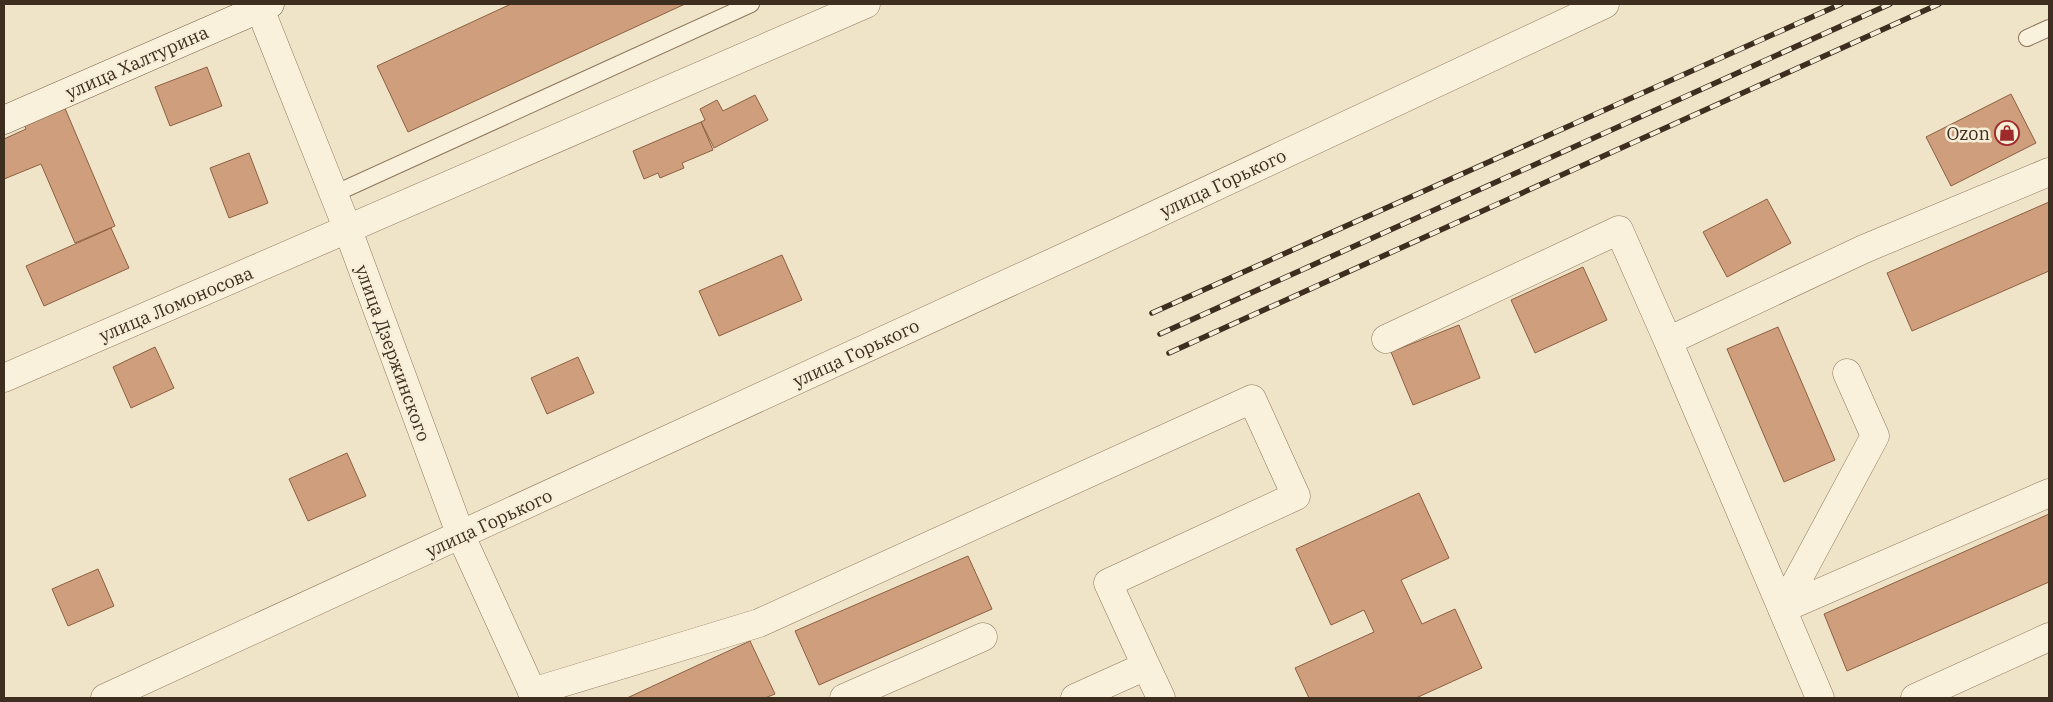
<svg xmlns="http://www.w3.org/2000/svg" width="2053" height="702" viewBox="0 0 2053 702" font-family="'IBM Plex Serif',serif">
<rect width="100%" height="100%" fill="#f0e4c8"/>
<path fill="#cf9f7d" stroke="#8d5f41" d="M511,4H685L408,132L377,66Z
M207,67L222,106L170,126L155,87Z
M2011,94L2036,143L1951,186L1926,137Z
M755,95L768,120L714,148L701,122L705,120L700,109L717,100L723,111Z
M64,106L115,226L75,243L41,164L4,179V139L26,129L24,124Z
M701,122L713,150L682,163L684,168L660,178L658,173L644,179L633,151Z
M249,153L268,203L229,218L210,168Z
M1767,199L1791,243L1727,277L1703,232Z
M2049,202V271L1912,331L1887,273Z
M111,228L129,268L44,306L26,266Z
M782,255L802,300L719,336L699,291Z
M1583,267L1607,320L1535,353L1511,300Z
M1459,325L1480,378L1413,405L1391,352Z
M1778,327L1835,460L1784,482L1727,349Z
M155,347L174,388L131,408L113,367Z
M578,357L594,393L547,414L531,378Z
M347,453L366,496L308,521L289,479Z
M1419,493L1449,558L1401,580L1422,624L1455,609L1482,668L1416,698H1309L1295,668L1374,632L1364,610L1331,625L1296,549Z
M2049,514V582L1847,671L1824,614Z
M968,556L992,609L819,685L795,631Z
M98,569L114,606L68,626L52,589Z
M750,641L775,694L765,698H627Z"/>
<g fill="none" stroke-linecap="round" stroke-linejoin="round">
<defs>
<path id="service" d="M2027,38L2049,28
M334,194L751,4"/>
<path id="minor" d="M1386,339L1619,230L1668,341
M4,378L866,4
M1782,609L2049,493
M1782,609L1875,436L1847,373
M532,692L759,623L1252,399L1296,496L1108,583L1146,666
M105,698L1093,244L1605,4
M844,698L983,637
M1075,698L1146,666L1161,698
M1820,698L1668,341L1864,249L2049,172
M1915,698L2049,637"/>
<path id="tertiary" d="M258,4L348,230L461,536L535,698"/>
<path id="secondary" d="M4,120L270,4"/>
</defs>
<use href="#service" stroke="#8d765c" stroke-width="18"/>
<use href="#minor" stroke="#8d765c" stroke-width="29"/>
<use href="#tertiary" stroke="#8d765c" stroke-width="29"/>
<use href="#secondary" stroke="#6f573f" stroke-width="29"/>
<use href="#service" stroke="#faf1dc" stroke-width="16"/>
<use href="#minor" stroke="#faf1dc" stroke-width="28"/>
<use href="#tertiary" stroke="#faf1dc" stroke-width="28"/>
<use href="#secondary" stroke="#faf1dc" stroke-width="28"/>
<defs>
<path id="rail" d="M1152,313L1841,4
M1160,334L1890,4
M1169,353L1939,4"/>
</defs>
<use href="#rail" stroke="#3d2e20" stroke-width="5.5"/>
<use href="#rail" stroke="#f7eed8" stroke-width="4" stroke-dasharray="11" stroke-linecap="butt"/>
</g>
<defs>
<symbol id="shop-ring" viewBox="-11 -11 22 22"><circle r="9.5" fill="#f7eed8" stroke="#9e2a2b" stroke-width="1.5"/><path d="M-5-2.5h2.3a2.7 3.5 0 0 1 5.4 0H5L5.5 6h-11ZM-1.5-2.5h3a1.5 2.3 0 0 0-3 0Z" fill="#9e2a2b"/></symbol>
</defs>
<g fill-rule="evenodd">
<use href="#shop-ring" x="1993" y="119" width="28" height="28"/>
</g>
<g text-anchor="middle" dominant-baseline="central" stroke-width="5" stroke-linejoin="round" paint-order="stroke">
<g font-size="18" fill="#3d2e20" stroke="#f7eed8">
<text transform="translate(137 62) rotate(-24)">улица Халтурина</text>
<text transform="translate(1223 183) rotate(-25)">улица Горького</text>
<text transform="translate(176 304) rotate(-23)">улица Ломоносова</text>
<text transform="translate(393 353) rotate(70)">улица Дзержинского</text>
<text transform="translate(856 353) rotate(-25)">улица Горького</text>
<text transform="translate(489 523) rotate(-25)">улица Горького</text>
</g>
<g font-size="18" fill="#3d2e20" stroke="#f7eed8" text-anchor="end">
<text x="1990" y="133">Ozon</text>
</g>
</g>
<rect width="2053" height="702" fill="none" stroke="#3d2e20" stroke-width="10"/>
</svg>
